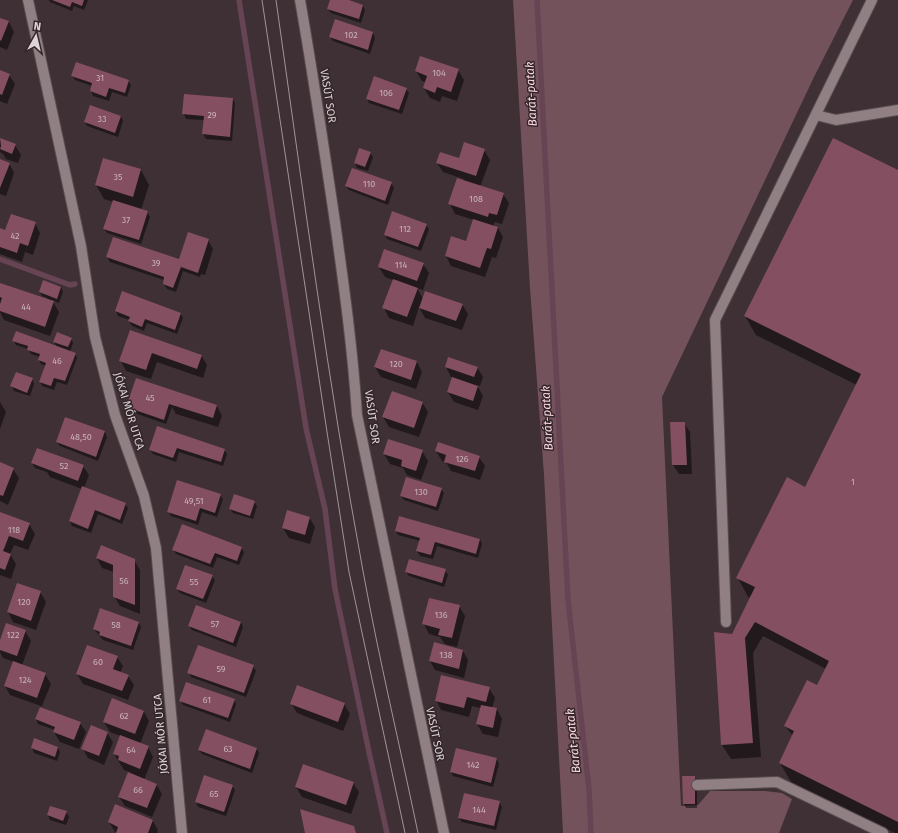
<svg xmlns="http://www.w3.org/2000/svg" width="898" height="833" viewBox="0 0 898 833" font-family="'Fira Sans',sans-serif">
<rect width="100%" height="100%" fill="#3e3034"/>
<path fill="#73525b" d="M513,0H853L814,77L662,397L681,806L698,805L710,791H765L782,793L792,799L779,833H563L544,475L530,288Z"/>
<path fill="#0007" d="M49,0H88L84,10L74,6L72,11L50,2Z
M331,0H346L363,6L365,10L361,23L331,13L328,9Z
M0,19L9,22L14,32L7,50L0,47Z
M373,33L375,38L370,54L333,41L330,37Z
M458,70L464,80L457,101L442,96L440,102L430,98L424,88L426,82L422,81L416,71Z
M0,71L9,75L15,84L7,104L0,101Z
M72,76L128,81L131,85L127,97L112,92L109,101L93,96L91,91L92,86L75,80Z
M406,89L409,93L402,114L369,103L367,99Z
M233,99L235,103L232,141L206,139L203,134L204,120L186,119L184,114Z
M121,116L123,121L118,137L87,126L85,122Z
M0,139L15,145L21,155L18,163L6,159L3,154L0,152Z
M484,150L490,160L480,187L503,194L509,203L502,224L495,222L493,226L498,228L503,237L496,258L492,257L485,277L451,266L446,256L466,242L474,220L455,214L450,204L464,179L443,172L437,163L459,159Z
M370,153L373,157L368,171L357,168L355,163Z
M0,160L9,163L14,173L6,196L0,194Z
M141,170L149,185L141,210L147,212L150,217L141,244L107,233L104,229L113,202L104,199L96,185Z
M898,171V833H895L791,782L780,763L793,736L785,726L817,687L826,669L763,636L753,653L761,757L731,759L722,745L715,634L732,635L751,598L748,597L738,578L806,488L857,385L756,335L745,316Z
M391,183L394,188L388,205L349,190L346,186Z
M35,223L40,233L33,255L25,252L22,262L0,254V229L6,231Z
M426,225L429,229L421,251L387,239L385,234Z
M208,240L213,249L205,275L201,274L200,277L183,271L176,292L167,289L164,284V280L110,262L107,257L180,260Z
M423,264L429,273L423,290L417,288L423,299L462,304L468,314L462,330L425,318L419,307L413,326L389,318L384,308L393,280L385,277L379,267Z
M0,284L47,300V298L42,296L40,292L61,287L63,292L59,303L52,300L59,312L50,336L4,320L0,312Z
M116,311L181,314L183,318L177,334L147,323L144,331L132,326L129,321L130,320L118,316Z
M131,331L201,355L207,365L203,378L157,362L151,379L126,371L121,361Z
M71,339L73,343L70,352L75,353L77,358L67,385L57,382L54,390L42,386L40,382L46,366L41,364L39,360L40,357L31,354L28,349L16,345L13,340L57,347L54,342Z
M449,358L477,367L483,377L480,386L477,385L483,396L478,410L454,402L448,392L453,378L451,377L446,367Z
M417,362L422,372L416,389L381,377L375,367Z
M32,379L34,384L30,396L14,391L12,386Z
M136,379L217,406L222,416L218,427L176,414L172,407L166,424L129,411L127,407Z
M0,402L6,412L0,429Z
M422,402L428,412L419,437L389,427L383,417Z
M66,418L105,432L107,437L98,461L60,446L57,442Z
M684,423L690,432L692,474H679L673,465Z
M158,427L224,450L227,454L223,466L179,452L176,462L153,454L150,450Z
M422,451L428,461L421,480L407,475L403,468L390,464L384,454Z
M436,451L479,457L485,466L480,480L451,471L446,462L442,461Z
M0,463L13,469L19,478L8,505L0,501Z
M32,463L83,466L89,475L84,488L125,504L128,508L122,524L98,514L91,533L72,526L70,521L82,489L50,477L47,472L35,468Z
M441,489L444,493L438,511L404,500L401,496Z
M220,495L223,499L217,517L202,512L198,525L171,516L168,511Z
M254,502L257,506L253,519L233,513L230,509Z
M0,513L29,524L35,534L28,550L14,545L10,554L16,564L11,579L0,575Z
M309,517L315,527L310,544L289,538L283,528Z
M396,531L480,539L482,544L478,558L437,546L433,559L420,556L417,551L420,541L398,535Z
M241,548L244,552L239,565L217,557L213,568L176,554L174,550Z
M97,558L134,560L140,570V614L120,606L114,596V572L102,568Z
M445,570L448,575L444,587L409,576L406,572Z
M212,576L215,580L206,603L180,593L177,589Z
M40,592L46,602L36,630L13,622L8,612Z
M459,606L465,616L457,647L445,644L440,637L429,634L424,624Z
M241,622L243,627L236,647L192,630L189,626Z
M139,623L141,627L133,650L103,640L94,629Z
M25,631L31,641L22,665L45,674L51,684L41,708L80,723L86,732L79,749L60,742L54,732L55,730L38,724L36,719L41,706L10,695L5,686L14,662L3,658L0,652V643Z
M463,651L468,660L464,678L435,670L430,661Z
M117,657L123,666L120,673L128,676L134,685L128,700L83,684L77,674Z
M253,666L256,671L246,697L191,677L189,672Z
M489,688L495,698L492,708L497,709L502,719L498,737L483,734L477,724L481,708L472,706L469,717L441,710L436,700Z
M180,700H234L236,704L230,722L183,705Z
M291,703L344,704L350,714L343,731L297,713Z
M144,712L149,721L140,744L148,747L153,757L144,780L156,784L162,794L152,817L125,806L119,797L129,772L124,770L114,754L121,736L110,732L104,722Z
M107,733L113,742L104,765L88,758L83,749Z
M32,748H58L60,752L57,761L34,753Z
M257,749L259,753L252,773L202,754L199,750Z
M497,759L499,764L493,787L453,776L451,772Z
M205,776L232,786L235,790L226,816L198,807L196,802Z
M683,777H694L697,781V808H686L684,804Z
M353,783L359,792L351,814L302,797L296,787Z
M499,802L502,807L496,830L462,822L459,818Z
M66,812L69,817L66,825L50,820L48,815Z
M153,821L158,830L157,833H117L115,832L109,822Z"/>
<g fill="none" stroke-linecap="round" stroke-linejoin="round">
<path stroke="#674453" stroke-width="5.5" d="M239,0L306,428L325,509L335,589L369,752L387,833
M537,0L568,600L589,789L591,833
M0,259L70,285L75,284"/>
</g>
<path fill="#844f60" d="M52,0H84L82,6L72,2L70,7Z
M330,0H349L363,5L359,19L327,9Z
M0,18L9,21L1,41L0,40Z
M335,19L373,32L368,50L329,37Z
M420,56L459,69L451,92L437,87L435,93L423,88L427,76L415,71Z
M76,62L129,80L125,93L109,88L106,97L90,91L92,83L71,76Z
M0,70L10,74L2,95L0,94Z
M374,76L407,88L399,110L366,99Z
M184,94L233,98L230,137L202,134L204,116L182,114Z
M90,105L121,116L115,133L84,122Z
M0,138L16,144L12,154L0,149L1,146Z
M833,138L898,170V822L779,763L794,731L784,726L807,680L817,685L829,661L755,622L745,638L753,743L721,745L714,632L732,634L755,587L736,578L787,477L805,487L861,374L744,316Z
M464,142L485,149L476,176L436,163L440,152L459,158Z
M359,148L371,152L365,167L354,163Z
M103,158L141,169L133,197L95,185Z
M0,159L10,163L0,188Z
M352,168L392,182L385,201L345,186Z
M457,178L504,193L497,215L489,213L488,217L448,204Z
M113,200L148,211L139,240L103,229Z
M392,211L427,224L418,247L384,235Z
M11,214L36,222L28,246L20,243L17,253L0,247V228L5,230Z
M473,219L498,227L491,249L487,248L480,268L445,256L451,236L466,241Z
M188,232L209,239L198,273L181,267L173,288L163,284L164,277L106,257L113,237L179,259Z
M384,249L424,263L417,281L378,267Z
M393,279L418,288L407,317L382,308Z
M43,280L61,287L57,299L39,292Z
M0,283L54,301L45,327L0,311V304L2,298L0,297Z
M122,291L181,313L175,330L145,319L142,327L128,321L130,317L115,311Z
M425,291L463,304L456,321L419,308Z
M130,330L202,355L197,369L152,353L146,370L119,361Z
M16,331L76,353L65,381L54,378L51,386L39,382L46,363L38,360L40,354L27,350L28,346L12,341Z
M57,332L72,338L68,347L53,342Z
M381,349L417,361L411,380L374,367Z
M448,357L478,367L474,377L445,367Z
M16,372L33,378L27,393L10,386Z
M452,377L478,386L473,401L447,392Z
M136,378L217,405L213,418L169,404L164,420L126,407Z
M392,391L423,402L414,428L382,417Z
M65,417L105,431L96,457L56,442Z
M670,422H685L687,465H672Z
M157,426L225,449L221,462L177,448L173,458L149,450Z
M388,439L423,450L416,471L401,466L402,460L383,454Z
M438,442L480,456L475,471L444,462L446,455L435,451Z
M37,448L84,465L78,481L31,463Z
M0,462L14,468L3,496L0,495Z
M406,477L442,488L436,507L400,496Z
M177,480L221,494L215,513L200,508L196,521L167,512Z
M82,486L126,503L120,520L95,510L88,529L69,521Z
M234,494L255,501L250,516L229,509Z
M287,510L310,517L305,535L282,528Z
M0,512L30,523L23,541L9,536L3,551L11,554L5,570L0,568Z
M399,516L480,539L476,554L435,542L431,555L416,551L420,538L395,531Z
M182,524L242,547L237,561L215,553L210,564L172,550Z
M101,545L135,559V605L113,597V565L96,558Z
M409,559L446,569L442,583L405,572Z
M185,565L213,575L203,599L176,589Z
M17,583L41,591L31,621L7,612Z
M429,598L460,605L452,638L438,635L440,629L422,624Z
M196,605L241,622L233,643L188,626Z
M100,608L139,622L131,646L99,635L100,632L93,629Z
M6,623L26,630L17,656L0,650V640Z
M434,642L463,650L459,669L429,661Z
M87,645L118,656L113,669L129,675L122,691L76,674Z
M198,645L254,665L244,693L187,673Z
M13,661L46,673L37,698L4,686Z
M441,675L490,687L486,702L467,697L464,708L435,701Z
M186,682L235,699L228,718L179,701Z
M297,685L345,703L338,722L290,704Z
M112,698L144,711L135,734L103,722Z
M481,705L497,708L493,728L476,724Z
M40,707L81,722L74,740L53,732L55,727L35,719Z
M91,725L108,732L99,756L81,749Z
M206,729L257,748L250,769L198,750Z
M120,735L149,746L140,769L118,760L119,756L113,754Z
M34,738L58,747L55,757L31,748Z
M456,748L497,758L491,783L450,772Z
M303,764L354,782L346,805L295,787Z
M128,772L157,784L147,808L118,797Z
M204,775L233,785L224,812L195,802Z
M682,776H695V804H683Z
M464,793L500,801L494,826L458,818Z
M115,804L153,820L148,833H116L118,827L108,822Z
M50,806L67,811L63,821L47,815Z
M300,809L354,826L356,833H305Z"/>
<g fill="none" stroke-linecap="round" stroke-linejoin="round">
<defs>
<path id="minor" d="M28,0L81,246L95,337L115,415L144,496L156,548L182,833
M300,0C313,74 324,148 335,222C344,286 353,351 357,415L444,833
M816,115L836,120L898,110
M726,622L715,320L872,0
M697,785L777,782L883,833"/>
</defs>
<use href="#minor" stroke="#594d50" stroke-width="12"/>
<use href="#minor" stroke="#907f83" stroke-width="10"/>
<path stroke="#a09599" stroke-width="1" d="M262,0L327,432L349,572L405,833
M276,0C303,191 328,382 363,571C379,659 400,746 418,833"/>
</g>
<g text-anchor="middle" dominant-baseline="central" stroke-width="3" stroke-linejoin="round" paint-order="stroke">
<g font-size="9" fill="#c7b3b9">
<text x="351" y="35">102</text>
<text x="439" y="73">104</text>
<text x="100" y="78">31</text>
<text x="386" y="93">106</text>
<text x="212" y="115">29</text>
<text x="102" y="119">33</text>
<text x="118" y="177">35</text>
<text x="369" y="184">110</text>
<text x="476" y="199">108</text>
<text x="126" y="220">37</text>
<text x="405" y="229">112</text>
<text x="15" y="236">42</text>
<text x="156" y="263">39</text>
<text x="401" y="265">114</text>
<text x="26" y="307">44</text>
<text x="57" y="361">46</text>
<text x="396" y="364">120</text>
<text x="150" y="398">45</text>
<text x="81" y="437">48,50</text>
<text x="462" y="459">126</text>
<text x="64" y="466">52</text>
<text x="853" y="482">1</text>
<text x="421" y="492">130</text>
<text x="194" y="501">49,51</text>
<text x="14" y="530">118</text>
<text x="124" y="581">56</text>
<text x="194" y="582">55</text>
<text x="24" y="602">120</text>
<text x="441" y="615">136</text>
<text x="215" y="624">57</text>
<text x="116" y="625">58</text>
<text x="13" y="635">122</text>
<text x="446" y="655">138</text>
<text x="98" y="662">60</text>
<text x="221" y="669">59</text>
<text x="25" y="680">124</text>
<text x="207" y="700">61</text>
<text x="124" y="716">62</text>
<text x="228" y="749">63</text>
<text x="131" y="750">64</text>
<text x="473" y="765">142</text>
<text x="138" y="790">66</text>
<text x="214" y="794">65</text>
<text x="479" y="810">144</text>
</g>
<g font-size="11" fill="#ddd4d7" stroke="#34262a">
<text transform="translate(328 96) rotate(81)">VASÚT SOR</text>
<text transform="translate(129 411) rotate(73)">JÓKAI MÓR UTCA</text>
<text transform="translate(372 417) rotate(82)">VASÚT SOR</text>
<text transform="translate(161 734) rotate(-95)">JÓKAI MÓR UTCA</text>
<text transform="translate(435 734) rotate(78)">VASÚT SOR</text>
</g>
<g font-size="12" font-style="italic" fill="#fdd9e3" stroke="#34262a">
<text transform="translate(531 94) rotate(-93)">Barát-patak</text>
<text transform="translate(547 418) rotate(-93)">Barát-patak</text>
<text transform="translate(573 741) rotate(-96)">Barát-patak</text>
</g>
</g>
<g transform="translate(36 36) rotate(8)" stroke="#34262a" stroke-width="3" paint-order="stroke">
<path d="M0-3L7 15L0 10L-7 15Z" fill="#ddd4d7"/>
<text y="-6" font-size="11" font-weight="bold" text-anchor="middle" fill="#ddd4d7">N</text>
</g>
</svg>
